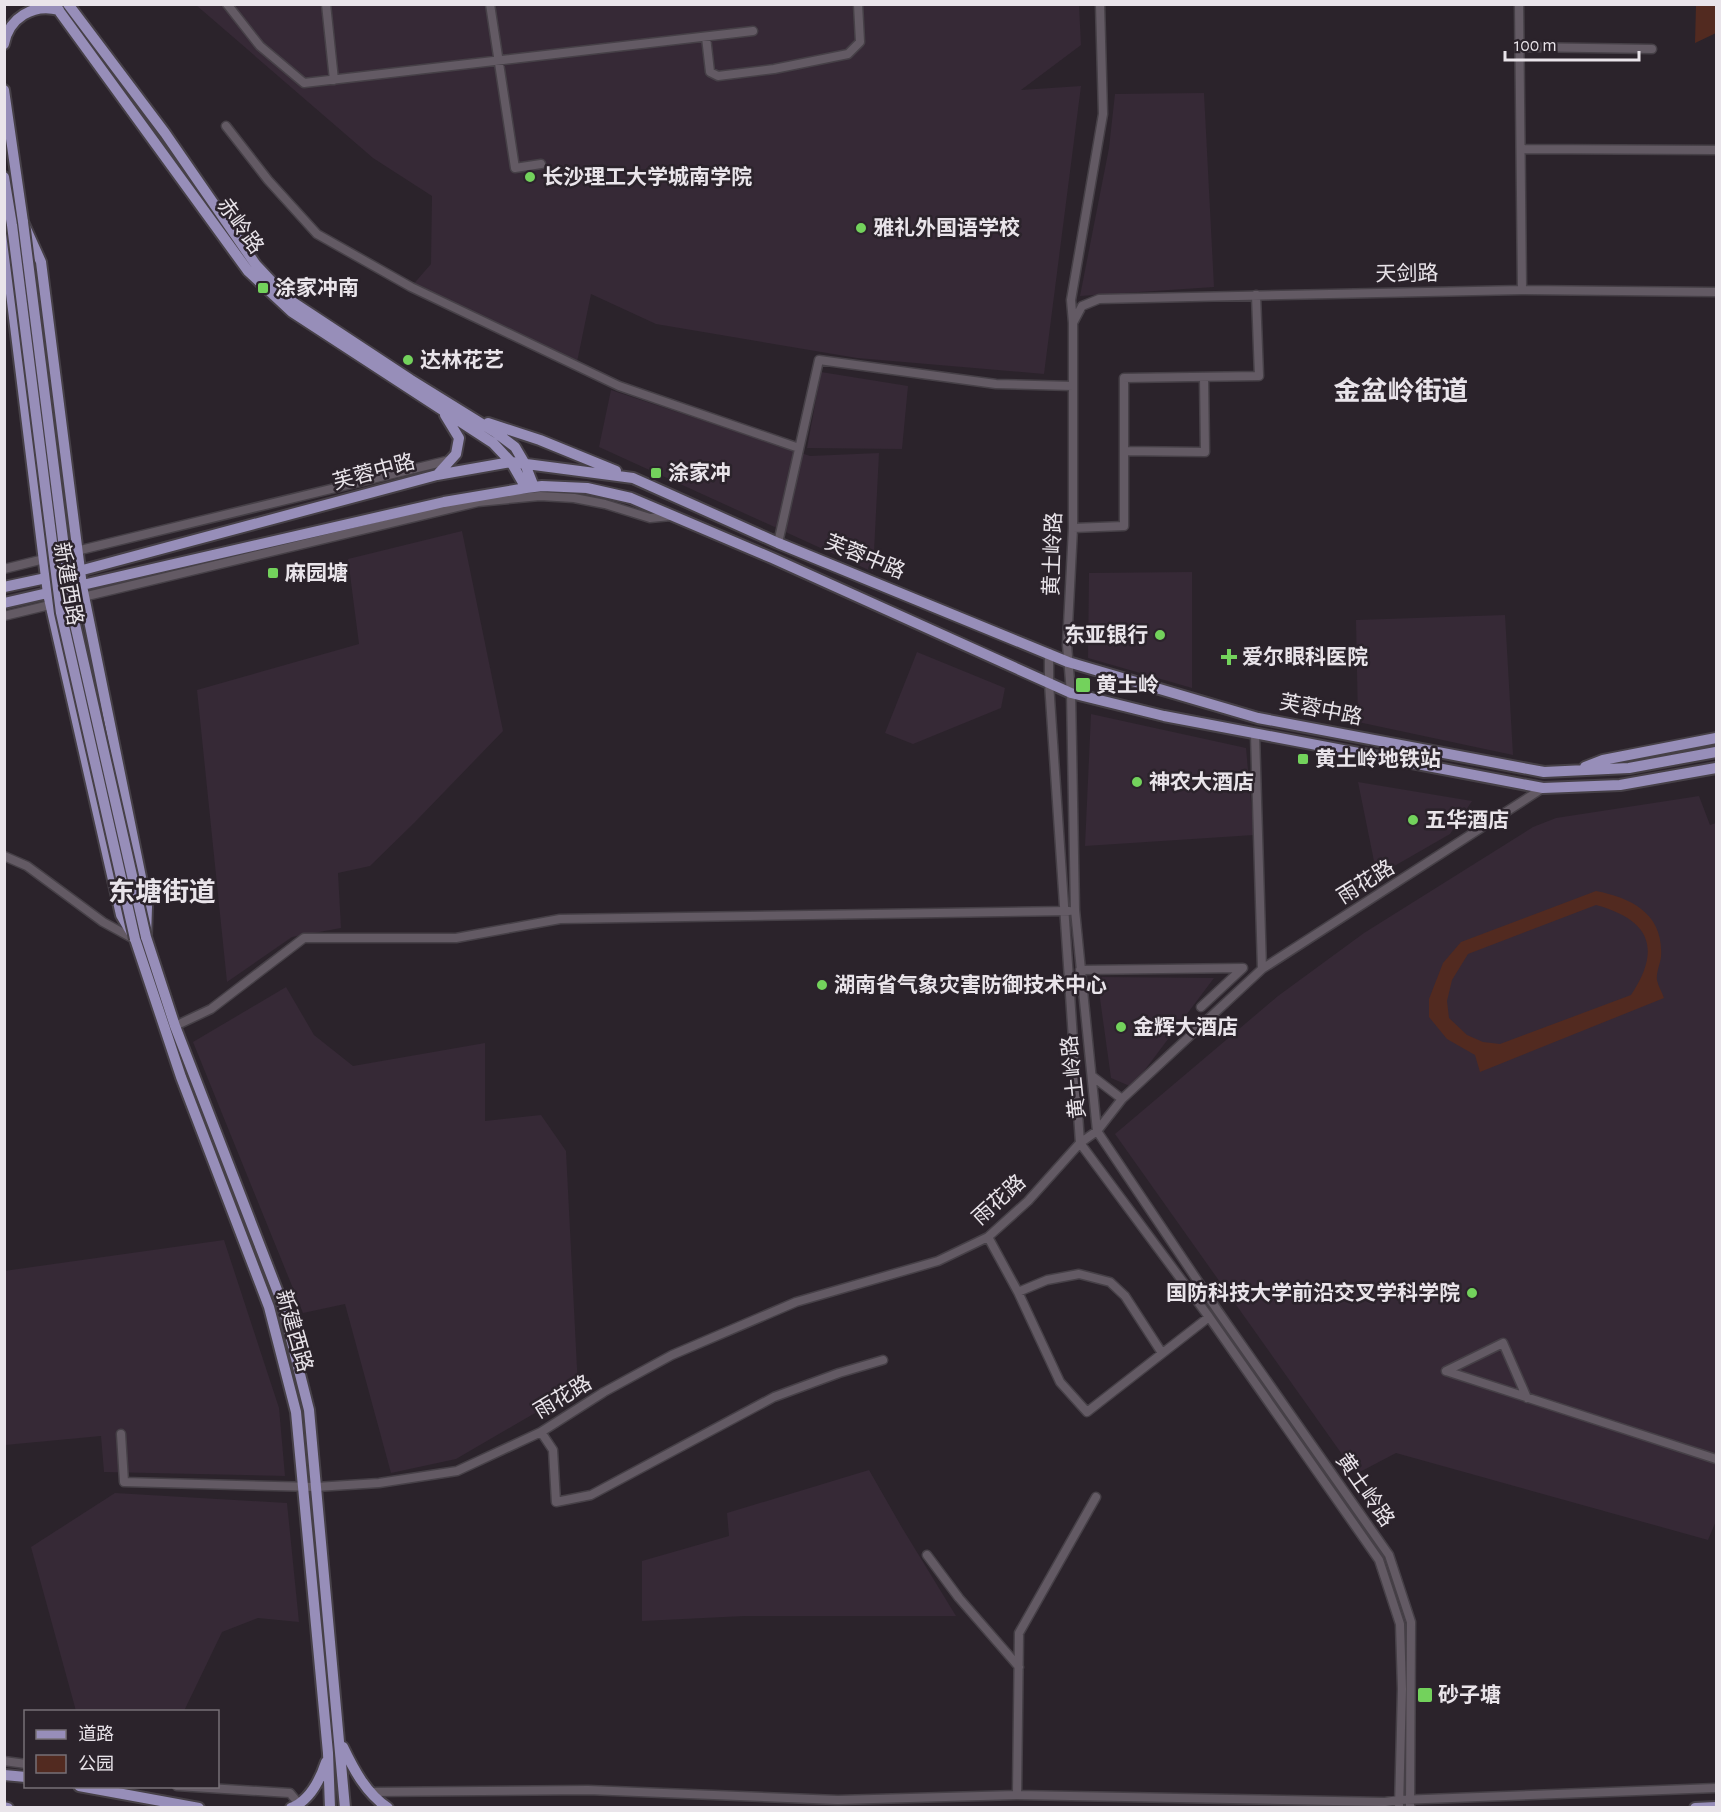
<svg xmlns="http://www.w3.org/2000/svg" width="1721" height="1812" viewBox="0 0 1721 1812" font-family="'Alegreya Sans','Noto Sans SC',sans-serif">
<rect width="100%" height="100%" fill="#2b232b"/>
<path fill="#362936" d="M196,5H1079L1081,45L1021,90L1081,86L1044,374L857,358L656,324L591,294L576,367L411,287L431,264L432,196L373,158Z
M1204,93L1214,287L1080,296L1109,148L1115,94Z
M821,372L908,386L902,449L807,448Z
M611,390L810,456L879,453L873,572L599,447Z
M462,531L503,731L415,822L370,866L338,873L341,928L292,937L227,982L197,690L359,644L348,559Z
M1192,572V688L1088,658L1089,573Z
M1505,615L1513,755L1358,722L1356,620Z
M917,652L1005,688L1001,708L913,744L885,733Z
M1091,714L1246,748L1254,835L1085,846Z
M1358,782L1472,801L1450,834L1377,876Z
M1699,796L1710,825L1716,823V1521L1708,1540L1396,1453L1356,1474L1115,1134L1278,996L1364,933L1533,827L1556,818Z
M1097,977L1214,978L1132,1087L1111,1078Z
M286,987L314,1035L353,1066L485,1043V1121L541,1115L566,1151L578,1388L456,1459L391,1473L345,1304L303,1313L193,1042Z
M224,1240L279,1408L285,1476L104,1472L101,1436L5,1445L4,1271Z
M869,1470L901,1526L956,1616H745L642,1621V1561L729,1536L727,1513Z
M115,1493L287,1503L299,1622L258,1618L222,1632L184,1711H76L31,1547Z"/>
<path fill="#522a20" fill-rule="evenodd" d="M1696,5H1716V33L1695,43Z
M1596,891C1632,898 1664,914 1661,957C1660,964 1656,973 1657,980C1658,986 1662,992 1664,998L1480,1072L1475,1055L1447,1039L1429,1017V999L1443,963L1461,942ZM1596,905C1650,920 1662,948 1631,995L1500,1044L1483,1042L1467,1035L1449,1018L1447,1001L1452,980L1468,954Z"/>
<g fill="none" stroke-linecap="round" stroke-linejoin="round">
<defs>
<path id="minor" d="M227,4L260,46L304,83L753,31
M326,4L334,80
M490,4L515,168L541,164
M1519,4L1522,290
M706,37L710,72L718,76L774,69L848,54L860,42L858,4
M1520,47L1652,49
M226,126L268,180L317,234L411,287L619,386L799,448
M1521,149L1716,150
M1073,323L1071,300L1103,114L1100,4
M1124,451L1205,452L1204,377
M1073,528L1124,526V378L1259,376L1256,295
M778,543L819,360L996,384L1073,386
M60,555L450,460
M4,569L48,558
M4,616L478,502L540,496L574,498L605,504L650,518L671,516
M1049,653V683L1080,1143L1209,1317L1379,1560L1400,1624L1402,1689L1399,1808
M1255,734L1262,969
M4,856L27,866L103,922L134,939
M1080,970L1243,968L1201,1007
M175,1026L211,1009L304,938H456L560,919L1069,911
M1092,1076L1122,1099
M988,1237L1018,1292L1060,1382L1087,1412L1209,1317
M1018,1292L1047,1280L1079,1274L1110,1282L1125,1296L1162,1353
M1446,1371L1716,1459
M1446,1371L1503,1343L1527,1398
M541,1432L553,1450L556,1502L591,1495L774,1397L839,1373L883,1360
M121,1434L124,1482L316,1487L379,1483L457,1471L541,1432L604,1392L672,1355L796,1302L938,1261L988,1237L1028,1201L1080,1143L1097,1131L1122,1099L1262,969L1543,788
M927,1555L959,1598L1019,1667
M4,1761L26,1764
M177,1786L290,1793L299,1804
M370,1792L588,1790L838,1800L1017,1795L1385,1802L1399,1800L1716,1788
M1017,1795L1019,1633L1096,1497
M1410,1808L1411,1622L1389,1555L1218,1311L1097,1131L1075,910L1071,693L1067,645L1073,528V323L1082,306L1099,299L1522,290L1716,292"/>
<path id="major" d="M54,4L248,271L292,312L493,443L511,462L526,488
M68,4L165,133L256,265L288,299L411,380L495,432L515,447L525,464L534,487
M4,44C9,18 33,3 59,10
M4,90L23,222L41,262L82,586L147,907L146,937L175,1026L282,1303L309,1410L345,1808
M4,177L12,225L8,269L48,594L121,915L135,939L181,1077L269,1307L296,1412L328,1753L330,1808
M488,423L540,440L616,471
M437,475L456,454L459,438L445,415
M4,587L79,571L437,475L511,462L633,478L778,543L1068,662L1258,718L1544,772L1629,768L1716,752
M4,603L444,502L526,488L542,486L587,488L631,498L772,558L1071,693L1164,716L1543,788L1620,785L1716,768
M1585,767L1603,760L1716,738
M343,1747C354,1770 366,1793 388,1808
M4,1775L26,1777
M79,1786L199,1808
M4,1807L8,1808
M291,1808C309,1801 320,1780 326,1762
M1695,1808L1716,1807"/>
</defs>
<use href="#minor" stroke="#464047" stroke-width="11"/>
<use href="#major" stroke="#464047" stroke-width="14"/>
<use href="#minor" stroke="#635a64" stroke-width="8"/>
<use href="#major" stroke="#978eb9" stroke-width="10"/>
<defs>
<path id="major-bridge" d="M23,222L72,611L146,937
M12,225L61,613L135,939"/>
</defs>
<use href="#major-bridge" stroke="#464047" stroke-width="14" stroke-linecap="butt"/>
<use href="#major-bridge" stroke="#978eb9" stroke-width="10"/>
</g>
<g fill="#73d25c" stroke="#2b232b" stroke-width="2">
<circle cx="530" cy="177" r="6"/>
<circle cx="861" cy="228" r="6"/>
<rect x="257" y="282" width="12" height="12" rx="3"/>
<circle cx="408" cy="360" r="6"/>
<rect x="650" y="467" width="12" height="12" rx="3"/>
<rect x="267" y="567" width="12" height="12" rx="3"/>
<circle cx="1160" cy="635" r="6"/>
<path d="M1226 648h6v6h6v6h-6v6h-6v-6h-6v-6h6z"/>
<rect x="1075" y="677" width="16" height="16" rx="3"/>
<rect x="1297" y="753" width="12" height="12" rx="3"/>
<circle cx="1137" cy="782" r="6"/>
<circle cx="1413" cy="820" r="6"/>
<circle cx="822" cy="985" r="6"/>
<circle cx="1121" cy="1027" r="6"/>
<circle cx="1472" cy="1293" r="6"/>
<rect x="1417" y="1687" width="16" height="16" rx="3"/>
</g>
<g text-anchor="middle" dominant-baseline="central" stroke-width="5" stroke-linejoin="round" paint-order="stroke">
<g font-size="21" font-weight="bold" fill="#e9e4ea" stroke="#2b232b" text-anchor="start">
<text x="542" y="177">长沙理工大学城南学院</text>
<text x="873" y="228">雅礼外国语学校</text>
<text x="275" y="288">涂家冲南</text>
<text x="420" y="360">达林花艺</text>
<text x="668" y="473">涂家冲</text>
<text x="285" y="573">麻园塘</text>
<text x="1148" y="635" text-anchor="end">东亚银行</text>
<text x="1242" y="657">爱尔眼科医院</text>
<text x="1096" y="685">黄土岭</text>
<text x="1315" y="759">黄土岭地铁站</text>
<text x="1149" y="782">神农大酒店</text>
<text x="1425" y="820">五华酒店</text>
<text x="834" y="985">湖南省气象灾害防御技术中心</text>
<text x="1133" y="1027">金辉大酒店</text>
<text x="1460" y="1293" text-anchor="end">国防科技大学前沿交叉学科学院</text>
<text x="1438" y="1695">砂子塘</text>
</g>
<g font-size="21" fill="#e9e4ea" stroke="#2b232b">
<text transform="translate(240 226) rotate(54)">赤岭路</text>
<text transform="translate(1407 274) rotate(-1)">天剑路</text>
<text transform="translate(374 472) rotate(-15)">芙蓉中路</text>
<text transform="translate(1053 554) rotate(-88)">黄土岭路</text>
<text transform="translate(865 557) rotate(22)">芙蓉中路</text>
<text transform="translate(68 584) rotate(80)">新建西路</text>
<text transform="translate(1321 710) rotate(11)">芙蓉中路</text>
<text transform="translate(1366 882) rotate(-32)">雨花路</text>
<text transform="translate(1074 1077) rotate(-96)">黄土岭路</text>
<text transform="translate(999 1200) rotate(-42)">雨花路</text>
<text transform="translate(294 1331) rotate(74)">新建西路</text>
<text transform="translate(563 1397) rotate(-31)">雨花路</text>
<text transform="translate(1365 1490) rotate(55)">黄土岭路</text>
</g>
<g font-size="27" font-weight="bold" fill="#e9e4ea" stroke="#2b232b">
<text x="1401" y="391">金盆岭街道</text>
<text x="162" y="892">东塘街道</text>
</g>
</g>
<rect width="1721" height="1812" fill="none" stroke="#e9e4ea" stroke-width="12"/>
<rect x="24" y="1710" width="195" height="78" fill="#2b232b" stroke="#777077" stroke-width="1.5"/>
<rect x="36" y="1730" width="30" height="9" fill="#978eb9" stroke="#777077" stroke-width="1.5"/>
<text x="78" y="1740" font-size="18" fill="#e9e4ea">道路</text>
<rect x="36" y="1755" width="30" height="18" fill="#522a20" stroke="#777077" stroke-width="1.5"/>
<text x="78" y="1770" font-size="18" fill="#e9e4ea">公园</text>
<path d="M1505 51v9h134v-9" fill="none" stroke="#e9e4ea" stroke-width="3"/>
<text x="1514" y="51" font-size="18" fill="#e9e4ea" stroke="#2b232b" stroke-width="4.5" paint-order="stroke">100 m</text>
</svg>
